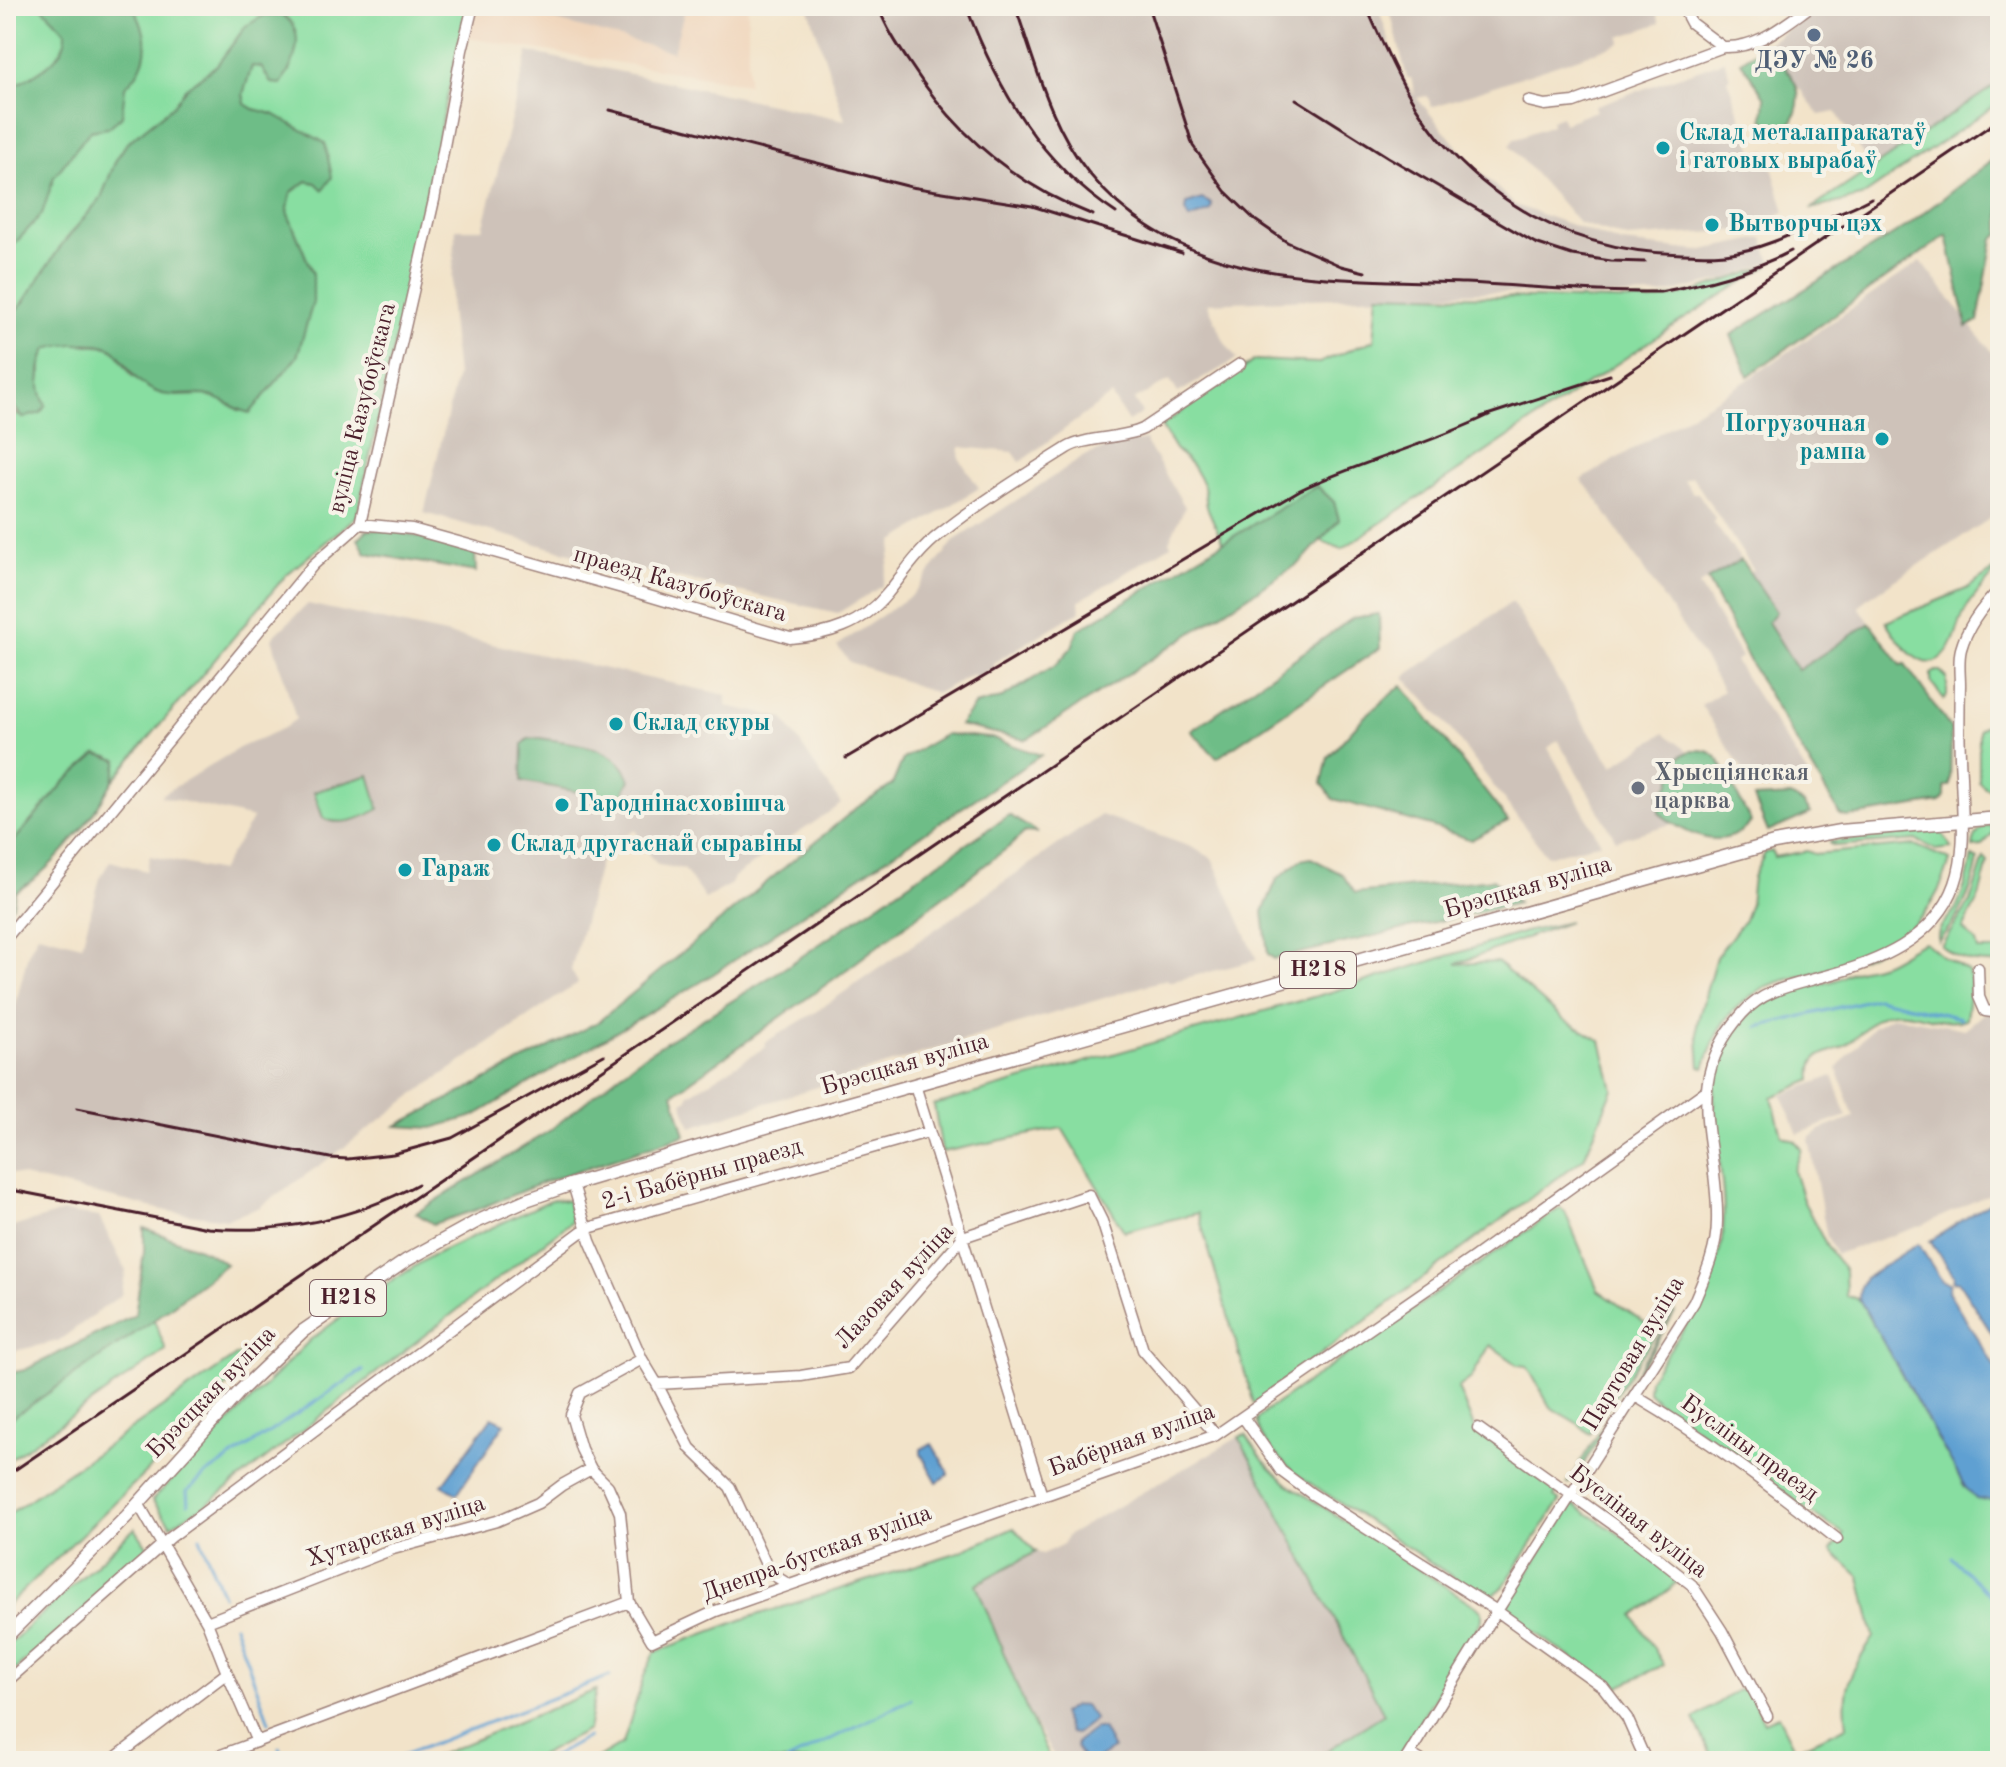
<svg xmlns="http://www.w3.org/2000/svg" width="2006" height="1767" viewBox="0 0 2006 1767" font-family="'Old Standard TT',serif">
<rect width="100%" height="100%" fill="#f7f3e8"/>
<filter id="ink" filterUnits="userSpaceOnUse"><feTurbulence type="fractalNoise" baseFrequency=".0125" numOctaves="2"/><feDisplacementMap in="SourceGraphic" scale="16" xChannelSelector="R" yChannelSelector="G"/><feConvolveMatrix kernelMatrix="1 2 1 2 8 2 1 2 1" color-interpolation-filters="sRGB"/></filter>
<filter id="wash" filterUnits="userSpaceOnUse"><feTurbulence type="fractalNoise" baseFrequency=".006" numOctaves="4" result="noise"/><feDisplacementMap in="SourceGraphic" scale="32" xChannelSelector="R" yChannelSelector="G"/><feGaussianBlur stdDeviation="1.8" result="paint"/><feColorMatrix in="noise" values="0 0 0 0 0 0 0 0 0 0 0 0 0 0 0 0 0 1.4 0 .05"/><feComposite in="paint" operator="in"/></filter>
<g filter="url(#wash)">
<rect width="100%" height="100%" fill="#f2e3c9"/>
<path fill="#f0d6bc" d="M478,6H748V84L468,38Z"/>
<path fill="#cec2b9" d="M500,6H686L673,52Z
M808,6H1378L1391,47L1407,85L1415,95L1411,78H1407L1389,6H1654L1660,23L1620,37L1621,43L1432,107L1427,96L1417,98L1471,163L1515,205L1622,243L1698,251L1763,238L1771,262L1730,278L1661,295L1592,297L1489,292L1207,303L1225,343L1237,359L1178,393L1170,380L1134,400L1142,413L1128,422L1111,395L1020,462L1013,452L960,447L959,458L979,488L894,541L882,586L838,613L603,562L424,513L457,375L450,309L456,229H483L528,52L845,120Z
M1822,6H2000V82L1871,168L1836,112L1819,115L1767,44Z
M1724,61L1730,78L1727,79L1754,154L1767,150L1785,212L1777,215L1779,222L1744,230L1627,238L1579,223L1510,146L1514,139L1552,125L1551,120L1561,116L1564,123L1596,111L1594,106Z
M1921,261L2000,363V512L1865,600L1859,607L1870,623L1798,670L1768,622L1776,612L1749,573L1753,569L1692,476L1684,480L1693,493H1698L1715,518L1714,523L1741,560L1699,585L1741,657L1735,661L1808,775L1783,783L1765,785L1750,781L1701,705L1723,691L1707,663L1591,491L1581,480L1740,385Z
M1145,440L1185,507L1169,541L1171,545L1079,601L1080,611L993,663L994,667L976,678L973,674L937,693L850,662L837,646L912,595L955,540L1085,456L1114,445Z
M1512,602L1584,724L1613,766L1664,733L1702,762L1723,809L1616,840L1558,740L1548,748L1601,843L1547,856L1445,722L1404,677Z
M308,604L726,695V706L783,718L841,804L734,877L731,884L705,899L684,869L658,865L649,855L635,830L604,847L571,970L578,983L420,1090L330,1158L258,1208L226,1219L167,1211L6,1172V1044L28,954L38,934L82,945L100,878L110,861L146,871L150,856L220,871L253,818L160,796L239,748L284,728L296,719L272,638Z
M1101,815L1191,847L1212,858L1257,960L1169,982L1167,979L942,1047L691,1127L682,1102L688,1099V1095L766,1047L764,1043L814,1013Z
M1993,1006L2000,1008V1189L1921,1226L1836,1254L1827,1238L1809,1139L1820,1130L1854,1117L1837,1068L1873,1027L1893,1016L1965,1029Z
M1833,1076L1847,1116L1798,1134L1782,1095Z
M63,1212L99,1217L126,1271L121,1295L58,1341L6,1353V1229Z
M1239,1437L1385,1714L1311,1761H1057L1027,1711L976,1584L1036,1552L1043,1554L1063,1544L1068,1535Z"/>
<path fill="#88dea1" stroke="#697e66" stroke-width="2" d="M6,6H467L357,516L286,575L112,782L118,760L97,754L65,782L6,850V408L23,418L39,394L43,357L47,349L65,343L108,347L116,352L132,376L175,396L207,395L224,401L240,411L313,274L287,212L291,193L307,181L316,183L297,130L273,114L253,109L245,104L243,94L252,66H261L271,83L246,26L217,65L185,89L174,106L127,143L116,160L101,198L63,243L23,303L17,310L6,311Z
M2000,82V102L1861,197L1811,209Z
M1768,266L1676,324L1342,549L1319,540L1339,520L1334,502L1317,486L1223,543L1207,507L1204,486L1192,465L1175,449L1161,426L1255,360L1319,363L1374,340L1378,294L1652,301L1694,292Z
M2000,566C1989,581 1974,594 1965,611C1958,624 1956,641 1947,652C1924,683 1897,639 1886,622L1966,589Z
M1936,671H1940L1947,678V695L1944,699L1931,682V674Z
M2000,715V787L1986,788L1979,782V730Z
M369,775L379,809C363,818 340,827 323,818L314,792Z
M1992,825L1993,834L1981,846L1973,847C1974,836 1980,827 1992,825Z
M1936,831L1942,833L1952,848L1936,850L1917,840L1835,846L1830,844V842Z
M1915,845L1950,860C1933,922 1894,948 1836,967C1792,981 1767,976 1731,1013C1717,1028 1711,1049 1704,1068L1700,1067L1697,1024L1716,957L1743,922L1750,904L1753,877L1765,853L1772,851L1774,857L1807,851L1814,854Z
M1972,857L1978,860C1972,891 1959,919 1938,941C1936,927 1949,919 1956,908C1964,892 1969,875 1972,857Z
M1984,858L1988,862L1979,897L1963,929L1976,942L1978,950H2000V963C1976,964 1959,961 1941,946L1970,902Z
M1569,922L1456,964L1497,962L1563,1019L1601,1041L1613,1089L1584,1158L1254,1404L1198,1213L1124,1231L1062,1128L942,1152L934,1105L1331,992L1525,932Z
M1925,942L1943,957L1968,971L1971,981L1966,1019C1943,1028 1915,1009 1891,1013C1869,1016 1858,1041 1840,1048C1821,1055 1809,1055 1812,1080L1772,1097L1782,1136L1795,1141L1802,1149L1794,1171L1803,1200L1827,1247L1845,1271L1846,1296L1859,1299L1965,1487L1994,1502L2000,1500V1757L1992,1761H1713L1694,1719L1736,1691L1747,1688L1764,1722L1778,1716L1795,1750L1847,1726C1841,1683 1852,1671 1874,1637L1860,1577L1831,1550L1844,1534L1807,1510L1747,1463L1660,1404L1648,1392L1649,1379C1677,1338 1712,1295 1721,1245C1729,1200 1717,1157 1714,1112C1711,1069 1732,1019 1771,998C1791,988 1815,987 1836,980C1842,978 1846,974 1852,972C1862,968 1872,968 1882,964C1897,959 1910,946 1925,942Z
M553,1199L568,1201L572,1221L206,1505L171,1525L152,1500L310,1340L369,1296L431,1256Z
M1560,1208L1565,1212L1598,1290L1648,1325L1673,1308L1590,1434L1580,1425L1550,1407L1527,1366L1518,1365L1490,1345L1471,1378L1458,1388L1475,1430L1558,1490L1554,1497L1560,1501L1503,1587C1496,1595 1489,1597 1479,1594L1296,1474C1281,1461 1258,1439 1257,1420L1267,1410Z
M1675,1312L1574,1480L1567,1484L1673,1313Z
M154,1320L166,1350L6,1462V1422Z
M263,1346L168,1451L6,1607V1516L236,1356Z
M1246,1435L1263,1460L1285,1482L1477,1607L1482,1612V1620L1396,1761H1311L1384,1714L1239,1437Z
M1573,1504L1636,1545L1680,1581L1634,1616L1664,1665L1621,1685L1613,1692L1599,1677L1510,1615L1508,1602Z
M135,1528L150,1551L6,1678V1647Z
M1014,1528L1036,1552L976,1584L1027,1711L1051,1761H593L623,1743L644,1676L655,1652L744,1619L959,1552Z
M596,1690L588,1730L530,1761H424Z"/>
<path fill="#6ebd87" stroke="#5c6e59" stroke-width="2" d="M41,6H112L135,11C152,40 149,65 125,87L122,116L108,128L90,131L54,177L42,214L8,251L6,261L8,280L6,281V90C28,78 67,62 66,32Z
M282,15C308,30 295,64 281,84L271,83L261,67L252,66L243,94L245,104L253,109L273,114L325,143L332,177L323,190L316,183L307,181L291,192L287,212L313,274V302L297,357L250,413C235,410 224,399 209,396C191,391 172,400 154,391C130,379 130,366 115,351C102,339 63,344 47,349C38,364 37,390 46,405L41,413L23,418L6,398V367L13,355L6,347V311L16,310L23,303L63,243L101,198L116,160L127,143L173,106L185,89L217,65L246,26L263,16Z
M1767,44C1791,76 1812,90 1788,129L1775,130L1763,118L1765,98L1741,61Z
M2000,154V234L1993,239L1978,321L1967,327L1947,235L1748,376L1731,335L1907,226Z
M1317,486L1334,502L1339,520L1301,562L1026,740L959,725L975,705L1002,698L1057,664L1072,647L1078,630Z
M389,529L475,552L476,572L366,553L358,539L367,530Z
M1741,560L1776,612L1768,622L1798,670L1870,623L1901,665L1905,664L1951,729L1950,786H1945V797L1940,802L1847,817L1840,815L1758,677L1707,580Z
M1379,614L1380,648L1217,758L1191,731L1353,618Z
M1402,685L1508,821L1471,840L1431,826L1333,799L1322,783L1328,757L1363,718Z
M946,734L991,738L1041,755L706,979L474,1116L432,1128L396,1126L598,1022L855,809L892,785L903,759Z
M540,738C573,744 618,744 630,780L620,800L522,781L523,744L528,739Z
M1692,750C1704,750 1711,750 1719,760L1751,822C1724,854 1686,835 1659,813V795L1670,784L1679,757Z
M97,754L118,760C116,768 115,777 111,784C92,820 50,873 15,892L13,906L6,908V850L65,782Z
M1791,796L1804,804L1811,813L1768,832L1754,798Z
M1009,815L1038,833L1025,832L1010,846L838,976L673,1094L685,1135L544,1182L476,1210L433,1224L416,1213L549,1131L639,1059L786,967Z
M1311,858L1342,874L1355,893L1493,879L1518,903L1274,959L1268,954L1263,912L1277,879L1301,860Z
M144,1228L207,1252L226,1264L154,1320L6,1422V1374L25,1370L135,1315L144,1252Z"/>
<path fill="#5ea0d2" stroke="#54607e" stroke-width="2" d="M1202,199L1212,204L1211,211L1189,219L1186,211L1187,204Z
M2000,1196V1346L1958,1281L1953,1282L1954,1276L1930,1241Z
M1918,1244L1942,1281L1950,1283L1948,1291L2000,1375V1500L1976,1499L1965,1487L1859,1299L1860,1287L1865,1278Z
M492,1417L505,1423L457,1494L442,1485Z
M932,1444L948,1471V1475L937,1482L921,1454V1449Z
M1084,1705L1095,1719L1076,1734L1070,1733L1061,1714L1074,1706Z
M1095,1728H1102L1113,1749L1094,1761H1085L1076,1747L1077,1742Z"/>
<g fill="none" stroke-linecap="round" stroke-linejoin="round">
<path stroke="#5ea0d2" stroke-width="3" d="M1758,1027L1877,998L1961,1018
M188,1504L187,1491L205,1475L363,1370
M200,1537L223,1596
M1952,1558L2000,1604
M234,1625L269,1722
M280,1747L285,1761
M388,1761L610,1676
M545,1761L588,1737
M787,1761L911,1699
M1969,1761L2000,1748"/>
</g>
</g>
<g filter="url(#ink)">
<g fill="none" stroke-linecap="round" stroke-linejoin="round">
<defs>
<path id="minor" d="M1682,6L1691,23L1723,47
M1528,101L1545,105L1574,102L1723,47C1757,49 1784,25 1811,6
M360,524L412,529L622,588L790,638C828,635 862,625 887,594C904,573 918,551 940,534C979,503 1024,475 1067,448C1084,437 1121,439 1143,429L1240,364
M6,938L313,565L360,524L434,200L462,50L473,6
M1978,968L1979,997L1985,1011L2000,1013
M915,1085L1042,1496
M573,1184L590,1241L642,1359L657,1384L801,1376L849,1368L963,1237L1089,1195L1102,1221L1143,1350L1216,1435
M657,1384L690,1448L730,1487L770,1573L788,1584
M1635,1396C1708,1439 1770,1486 1837,1539
M1243,1417L1281,1471L1312,1494L1497,1611L1603,1687L1627,1718L1646,1761
M1478,1428L1635,1540L1692,1585L1722,1631L1767,1716
M629,1602L620,1513L608,1486L591,1469L581,1449L571,1415L580,1393L642,1359
M207,1622L393,1549L497,1521L538,1503L562,1485L591,1469
M227,1673L257,1742
M6,1682L171,1537L585,1229L928,1132
M1410,1754L1422,1761
M111,1761L227,1673L207,1622L138,1503
M205,1761L629,1602L652,1641L716,1611L1216,1435L1474,1257L1704,1092
M1405,1761L1490,1622L1694,1302C1705,1276 1717,1250 1717,1221C1719,1141 1679,1084 1742,1014C1763,990 1793,985 1822,977C1876,963 1935,940 1955,884C1967,850 1962,811 1961,776C1959,746 1959,716 1960,685C1960,674 1958,660 1961,649C1967,627 1984,605 2000,589"/>
<path id="major" d="M6,1637L127,1516L241,1390L303,1331L407,1260L476,1222L526,1200L573,1184L800,1117L1774,843L1840,831L2000,818"/>
</defs>
<use href="#minor" stroke="#9e817a" stroke-width="13"/>
<use href="#major" stroke="#9e817a" stroke-width="15"/>
<use href="#minor" stroke="#fff" stroke-width="10"/>
<use href="#major" stroke="#fff" stroke-width="12"/>
<path stroke="#4a1f2b" stroke-width="3" d="M878,6C886,28 898,46 911,65C956,135 1016,185 1093,215
M966,6C998,90 1040,163 1116,213
M1015,6C1035,62 1050,125 1088,172C1183,290 1330,278 1465,283C1530,286 1595,293 1660,292C1706,283 1750,272 1791,251
M1148,6L1193,146L1225,191L1255,220L1287,242L1341,266L1365,272
M1366,6C1389,58 1411,110 1451,152C1514,219 1591,252 1682,254C1696,254 1711,256 1725,254C1761,250 1795,233 1827,218C1842,211 1858,206 1871,198
M1296,99L1388,157L1535,243L1572,255L1611,261L1645,262
M610,110L911,187L1032,206L1182,253
M1481,417L1610,375
M846,758L1300,490C1362,461 1428,445 1489,415
M77,1108L330,1158L348,1159L393,1154L452,1138L604,1055
M6,1189L208,1228C280,1234 354,1219 418,1184
M6,1476L2000,119"/>
</g>
</g>
<circle fill="#5c6f8a" stroke="#f7f3e8" stroke-width="3" cx="1814" cy="35" r="8"/>
<g fill="#0f9aa8" stroke="#f7f3e8" stroke-width="3">
<circle cx="1663" cy="148" r="8"/>
<circle cx="1712" cy="225" r="8"/>
<circle cx="1882" cy="439" r="8"/>
<circle cx="616" cy="724" r="8"/>
<circle cx="562" cy="805" r="8"/>
<circle cx="494" cy="845" r="8"/>
<circle cx="405" cy="870" r="8"/>
</g>
<circle fill="#6b7280" stroke="#f7f3e8" stroke-width="3" cx="1638" cy="788" r="8"/>
<g text-anchor="middle" dominant-baseline="central" stroke-width="8" stroke-linejoin="round" paint-order="stroke">
<g fill="#f7f3e8" stroke="#7e5f64" stroke-width="2">
<rect x="1280" y="952" width="76" height="36" rx="6"/>
<rect x="310" y="1280" width="76" height="36" rx="6"/>
</g>
<g font-size="22" font-weight="bold" fill="#4a1f2b">
<text x="1318" y="970">Н218</text>
<text x="348" y="1298">Н218</text>
</g>
<g font-size="24" font-weight="bold" fill="#4e5e75" stroke="#f7f3e8">
<text x="1814" y="62">ДЭУ № 26</text>
</g>
<g font-size="24" font-weight="bold" fill="#0d838f" stroke="#f7f3e8" text-anchor="start">
<text x="1679" y="134">Склад металапракатаў<tspan x="1679" dy="28">і гатовых вырабаў</tspan></text>
<text x="1728" y="225">Вытворчы цэх</text>
<text x="1866" y="425" text-anchor="end">Погрузочная<tspan x="1866" dy="28">рампа</tspan></text>
<text x="632" y="724">Склад скуры</text>
<text x="578" y="805">Гароднінасховішча</text>
<text x="510" y="845">Склад другаснай сыравіны</text>
<text x="421" y="870">Гараж</text>
</g>
<g font-size="24" fill="#4a1f2b" stroke="#f7f3e8">
<text transform="translate(363 408) rotate(-76)">вуліца Казубоўскага</text>
<text transform="translate(680 585) rotate(16)">праезд Казубоўскага</text>
<text transform="translate(1528 888) rotate(-16)">Брэсцкая вуліца</text>
<text transform="translate(905 1065) rotate(-16)">Брэсцкая вуліца</text>
<text transform="translate(702 1175) rotate(-16)">2-і Бабёрны праезд</text>
<text transform="translate(895 1287) rotate(-47)">Лазовая вуліца</text>
<text transform="translate(1634 1354) rotate(-59)">Партовая вуліца</text>
<text transform="translate(212 1393) rotate(-46)">Брэсцкая вуліца</text>
<text transform="translate(1132 1441) rotate(-20)">Бабёрная вуліца</text>
<text transform="translate(1749 1449) rotate(36)">Бусліны праезд</text>
<text transform="translate(1638 1522) rotate(38)">Бусліная вуліца</text>
<text transform="translate(396 1532) rotate(-18)">Хутарская вуліца</text>
<text transform="translate(817 1554) rotate(-20)">Днепра-бугская вуліца</text>
</g>
<g font-size="24" font-weight="bold" fill="#5b616d" stroke="#f7f3e8" text-anchor="start">
<text x="1654" y="774">Хрысціянская<tspan x="1654" dy="28">царква</tspan></text>
</g>
</g>
<rect width="2006" height="1767" fill="none" stroke="#f7f3e8" stroke-width="32"/>
</svg>
